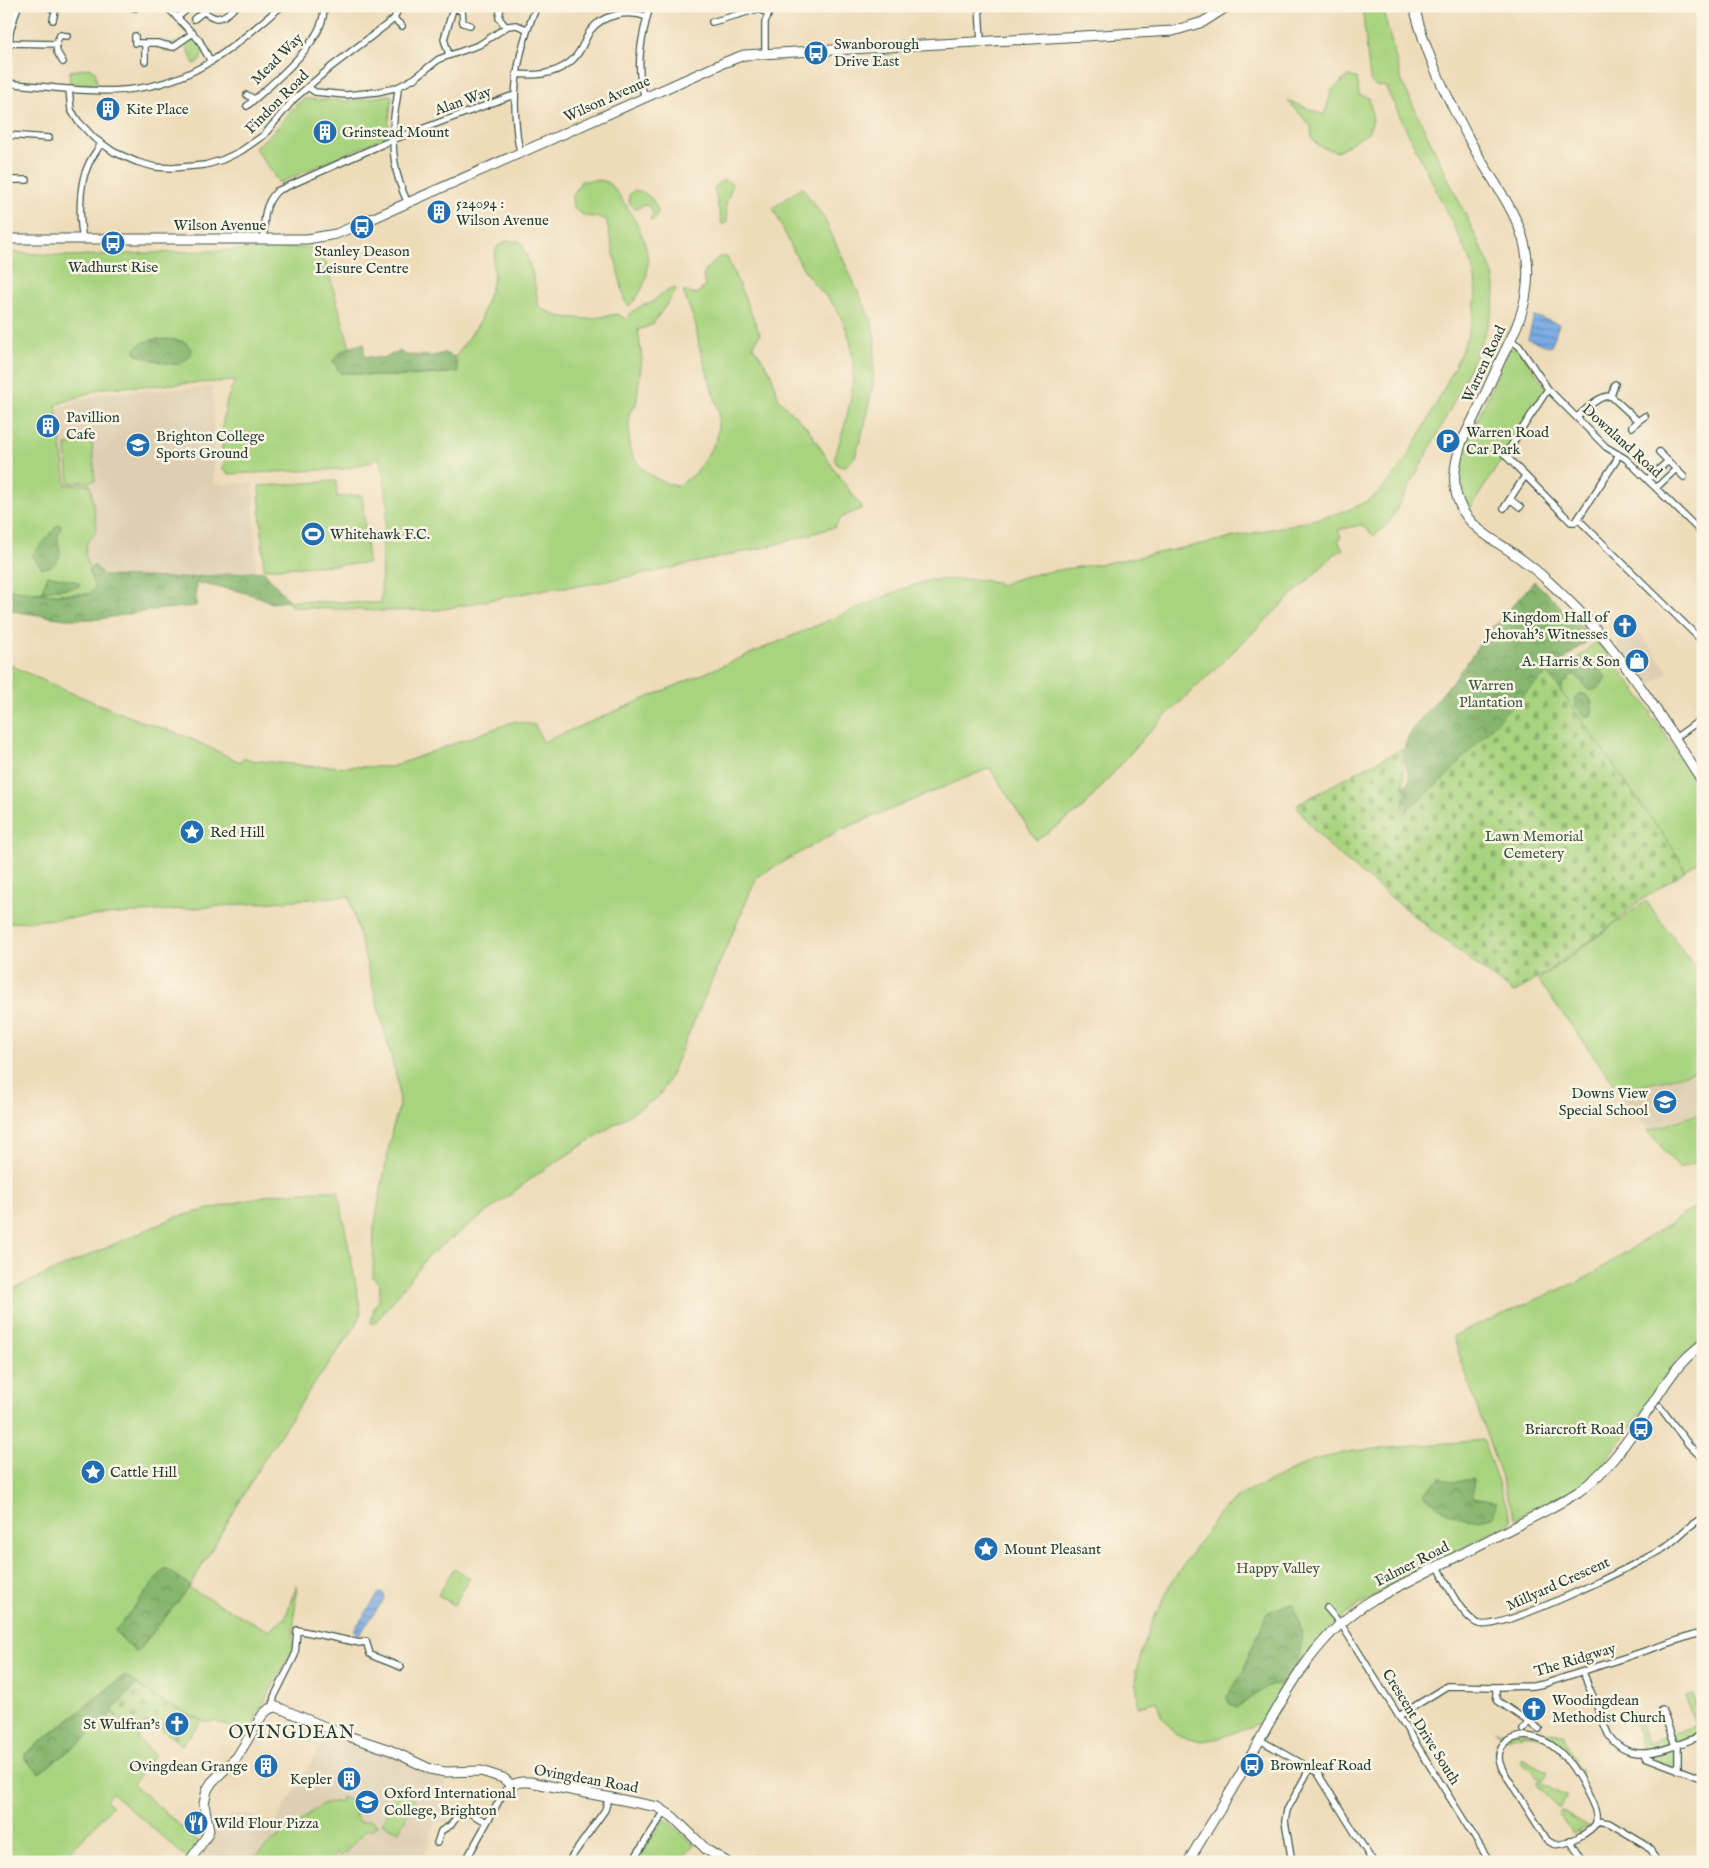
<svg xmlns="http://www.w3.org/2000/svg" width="1709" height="1868" viewBox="0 0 1709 1868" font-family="'IM FELL English',serif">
<defs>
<pattern id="forest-crowns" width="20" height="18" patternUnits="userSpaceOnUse" patternTransform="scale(1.25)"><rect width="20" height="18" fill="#86b66e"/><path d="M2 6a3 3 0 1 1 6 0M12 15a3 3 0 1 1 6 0" fill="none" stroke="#6d955b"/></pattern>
<pattern id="cemetery-stones" width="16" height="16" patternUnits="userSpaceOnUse" patternTransform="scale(1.25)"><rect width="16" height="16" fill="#a9d47f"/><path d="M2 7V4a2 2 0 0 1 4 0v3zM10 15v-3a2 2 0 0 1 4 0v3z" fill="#89ad69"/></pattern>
<pattern id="water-rules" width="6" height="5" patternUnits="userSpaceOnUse" patternTransform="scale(1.25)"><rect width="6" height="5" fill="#7aabe6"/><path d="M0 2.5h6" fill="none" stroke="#638cbb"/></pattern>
</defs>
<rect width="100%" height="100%" fill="#fcf5e5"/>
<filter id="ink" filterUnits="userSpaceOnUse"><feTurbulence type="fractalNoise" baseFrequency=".02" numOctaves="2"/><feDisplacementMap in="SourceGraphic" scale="10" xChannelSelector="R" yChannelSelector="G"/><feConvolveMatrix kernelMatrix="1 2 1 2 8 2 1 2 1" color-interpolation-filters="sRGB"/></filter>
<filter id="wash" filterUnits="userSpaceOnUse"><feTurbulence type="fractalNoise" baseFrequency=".0096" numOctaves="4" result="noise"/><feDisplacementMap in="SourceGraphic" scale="20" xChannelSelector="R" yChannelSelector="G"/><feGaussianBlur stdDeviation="1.12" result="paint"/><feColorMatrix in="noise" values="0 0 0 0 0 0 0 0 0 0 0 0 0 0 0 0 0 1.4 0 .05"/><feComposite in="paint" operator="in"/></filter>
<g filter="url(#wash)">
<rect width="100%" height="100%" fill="#eedcb9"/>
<path fill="#decfb2" d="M213,387L214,484L253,483L256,571L181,578L104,576L94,565L87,563L85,554L87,542L93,535L97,528L90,484L66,486L58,408L102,393Z
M1635,628L1669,671L1648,687L1615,645Z
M1703,1072V1110L1648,1130L1621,1094L1679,1076Z
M329,1732L381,1751L435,1775L445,1776L449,1822L435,1823L428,1836L432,1838L420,1862H192L224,1818L233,1813L247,1814L275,1823Z"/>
<path fill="#a9d47f" stroke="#64885a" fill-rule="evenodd" d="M1362,6H1382L1402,82L1480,245C1486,258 1495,273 1495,288C1496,310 1484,334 1476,354C1450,413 1420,468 1388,524L1374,536L1361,525L1338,530L1341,536L1338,541L1343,549L1335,554L1147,734L1082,809L1036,840L990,768L838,831L757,877L668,1081L659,1096L539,1173L428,1256L382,1315L375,1323H371L374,1306L379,1301L380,1284L373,1278L374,1228L392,1130L399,1107L398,1083L349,896L6,923V663L57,687L133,718L187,737L240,762L243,759L308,766L391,767L515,721L535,725L543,742L905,588L931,580L973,579L997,582L998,586C1008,582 1017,578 1027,576C1053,570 1080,567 1106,563C1164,552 1222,540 1280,527C1306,521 1348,514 1370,499C1401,479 1432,413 1448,380C1465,345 1483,307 1473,268C1472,261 1467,253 1464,247L1385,86H1375L1370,80Z
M193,38L199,43L203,51L200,61L194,64L186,45L169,52L164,51L163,47Z
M90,68L95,71L97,85L69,83L70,71Z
M1348,76L1357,78L1359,95L1369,98L1373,120L1368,133L1336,152L1319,146L1312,138L1311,126L1287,100L1324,115L1332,90Z
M389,95L392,96L387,136L279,183L255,148L275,130L296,105L304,99L353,101Z
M724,180L731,183L732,186L726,204L727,222L724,224H722L714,189L717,184Z
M581,181C588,181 598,179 604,181C613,184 620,197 625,204C647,237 661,274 629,306L625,302L606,219L585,216L573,208L572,197Z
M802,187L824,218L871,320L875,339L873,383L865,424L855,457L846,466H838L834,459C850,411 866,359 838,312C829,297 815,287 806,273C793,253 784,230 773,208Z
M634,190C646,191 655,200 658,211L655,220H650L653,213L649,206L643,205L637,209L629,203V195Z
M506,241H520C531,261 535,284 539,307L560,317L588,319L618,314L625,319L632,312L643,305L651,303L661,294L675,288L676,291L652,325L638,330L642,359L636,405C627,412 629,418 629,429C630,434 629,440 629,445C632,466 659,484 678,486L696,473L717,439L719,412L699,346L696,325L683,291L697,294L705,286L703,276L709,266L719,257H727L760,334L753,346L770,371L779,399L809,430L830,463L862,508L841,518L835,527L766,547L649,573L579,586L546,589L439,610L382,611L292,607L289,601L381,603L382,547L388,505L384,477L379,457L371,462L344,469L229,474L222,469L227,457L222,450C222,426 223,403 235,381L102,388L56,405L66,485L90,484L97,528L94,535L87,542L85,554L95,588L89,594H54L6,589V252L69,256L319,247L328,270L357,373C389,380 425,375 458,372L455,357L479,323L494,278L493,261L497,247Z
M1515,344L1547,389L1468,512L1461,496L1458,480L1460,464L1465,445L1510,349Z
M92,443L95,481L69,483L66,445Z
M336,481L337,497L362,495L368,563L264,569L259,486Z
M1596,642L1614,661L1652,713L1650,715L1653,720L1655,719L1703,793V858L1685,871L1678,856L1552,679Z
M1646,901L1703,978V1069L1620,1092L1538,980Z
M1703,1112V1160L1679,1168L1648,1131Z
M318,1191H338L361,1312L356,1326L309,1391L265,1458L189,1588L269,1631L285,1618L297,1585L292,1650L247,1734L215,1721L205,1722L161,1701L125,1675L25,1754V1759L39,1773L82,1741L113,1713L139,1735L138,1739L155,1755L133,1784L200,1843L188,1859L112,1793L106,1800L112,1806L62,1862H6V1292L176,1217L273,1194ZM165,1569L188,1584L189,1588L136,1653L115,1631Z
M1703,1202V1338L1676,1361L1625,1436L1594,1474L1579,1488L1515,1519L1453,1336L1586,1278Z
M1483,1440L1512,1522L1385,1589L1345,1614L1311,1649L1266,1721L1219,1738L1202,1741L1177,1735L1163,1718L1157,1701L1138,1707L1136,1671L1150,1626L1173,1580L1217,1516L1239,1496L1314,1460L1353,1451Z
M454,1568L470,1578L454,1605L438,1595Z
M1693,1694L1703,1722V1732L1653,1750L1643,1751L1631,1713L1635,1712L1647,1743L1696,1725L1686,1696Z
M1495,1731L1563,1734L1575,1763L1582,1771L1580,1775C1567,1747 1538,1725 1507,1739Z
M1678,1744V1770L1645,1757L1650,1753Z
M1522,1758L1547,1772L1542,1780L1534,1776L1533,1773L1520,1762Z
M1538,1780L1567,1797L1560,1808L1546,1795L1537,1783Z
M398,1791L415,1800L399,1831L382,1823Z
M341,1797L353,1801C357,1810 352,1828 370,1820L377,1825L373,1829L366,1830L341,1857L336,1853L333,1857L338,1862H249L291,1825L294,1828C309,1814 320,1802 341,1801Z
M1561,1810L1588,1826L1573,1834L1558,1813Z
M664,1818L694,1844L680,1862H636Z"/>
<path fill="url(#forest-crowns)" stroke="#527a51" d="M157,339C171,340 189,337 192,353C188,358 186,362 180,364C171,366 147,358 137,355L135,350C138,343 149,340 157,339Z
M364,343V356C382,359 384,359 399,351L406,355L433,356L444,353L455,357L458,372C428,374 397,378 368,375C358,374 350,373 340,373L333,361C341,348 351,348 364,343Z
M58,525H60L61,527C60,531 57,536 58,540C60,554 63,557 50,567L42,568L32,556Z
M94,565L104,576L181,578L264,571L289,601L271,603L260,597L235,590L196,583V606L152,610L99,619H65L6,610V589C34,593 61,596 89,594L95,588L88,570Z
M48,575L78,582L80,584L78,587L42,591Z
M1534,581L1592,637L1559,664L1573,669C1586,646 1597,666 1606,677V679L1599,687L1592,691L1587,689L1575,674L1569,677L1568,681L1563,683L1561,693L1534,685L1529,690L1531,702L1409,811L1406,809L1407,805L1404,801L1407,794L1405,787L1410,779C1407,770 1402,755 1405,745C1411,728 1427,712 1438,699C1451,683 1464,667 1476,650C1481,642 1487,627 1497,624Z
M1580,693L1587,695L1591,700L1593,714L1590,716H1585L1575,706L1574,698Z
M1441,1477L1453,1483L1471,1478L1473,1479V1498L1496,1502L1494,1516C1464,1527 1449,1513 1425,1497L1424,1493Z
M165,1568L188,1584L189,1588L136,1653L115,1631Z
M1293,1604C1302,1623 1305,1644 1296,1664C1294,1671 1288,1678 1283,1684L1270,1685L1237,1708L1229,1704L1227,1697L1231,1689L1245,1670L1247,1659L1268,1612L1286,1605Z
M125,1675L161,1701L121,1719L113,1713L82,1741L39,1773L25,1759L26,1754Z"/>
<path fill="url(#cemetery-stones)" stroke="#64885a" d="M1548,673L1678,856L1685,871L1637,903L1613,924L1544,974L1514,993C1469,960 1426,926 1382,890C1351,865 1317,841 1297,805L1349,776L1402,749L1404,781V813L1446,777L1511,706Z
M137,1684L161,1701L202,1721L182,1745L150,1721L139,1735L113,1713V1710Z"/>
<path fill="url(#water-rules)" stroke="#4c748d" d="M1534,316L1559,324L1551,347L1528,339Z
M379,1593L384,1594L385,1598L360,1634H356L354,1630Z"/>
</g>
<g filter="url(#ink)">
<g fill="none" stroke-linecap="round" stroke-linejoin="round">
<defs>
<path id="street" d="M48,6L55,11L60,6
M135,6V8
M166,6L199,40L211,62
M197,6C214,21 220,23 236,6
M501,6L499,18L506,27
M979,6L981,42
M6,7L16,11
M454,8L462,11L463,23L470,25
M177,18L191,6
M194,19L203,12
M394,19L402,26
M53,20L55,11
M712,22L758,9L768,13
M135,36V43H157L173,47L193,33
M8,43L56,44L60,35L67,36
M145,43V61
M56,44L57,52L63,62
M765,53V22L772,6
M449,55L444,39L454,6
M6,67L10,32L18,6
M516,74C535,76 553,75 569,63C580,55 583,43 590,31C602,14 629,10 647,17
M6,83C82,90 145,104 213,60C238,45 259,24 282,6
M308,87L315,92L346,95L377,92L398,87L415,78L439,59L479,45L508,26L516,25L527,29
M398,87C398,97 395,108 394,118C391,149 394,175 408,203
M69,89L71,110L78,121L94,138L114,152L137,162L155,167L172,168L205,165L222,160L241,151L264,135L294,99L331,67L394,19L399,6
M247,95L254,99
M645,97C634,68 642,35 650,6
M247,106C269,86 330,38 323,6
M6,135L49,138
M521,153C517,143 517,133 516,123C512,81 520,44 537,6
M6,180H27
M83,239C79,220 79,185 87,168C90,159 96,152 101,144
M264,239C264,221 263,205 277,191L392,140L511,96L515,97
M1510,340L1519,346L1548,389L1606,447L1626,459L1703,534
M1548,389L1505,455L1571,522H1575L1577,520L1616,461L1618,454
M1611,396L1615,384
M1577,417C1587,409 1597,396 1611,396L1638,421L1632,427
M1638,421L1645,416
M1659,452L1684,477
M1648,479L1668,461
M1656,488L1676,469
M1510,499L1520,507
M1504,508L1525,476
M1578,519L1703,642
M1675,738L1703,718
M1660,1407L1689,1445L1703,1459
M1438,1566C1446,1583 1462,1618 1479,1624C1503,1631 1638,1564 1664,1548C1678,1539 1687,1525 1703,1518
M1327,1608L1343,1627L1490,1862
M1583,1672L1608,1734C1630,1770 1673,1746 1703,1735
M1496,1687V1696L1498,1701L1539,1729
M273,1708L274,1697L295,1655L297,1630L360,1643L366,1641L370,1654L373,1656L401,1667
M1662,1709L1675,1745
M1399,1716L1447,1686L1496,1687L1533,1686L1544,1684L1703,1632
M1523,1730L1528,1722
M1525,1736C1557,1739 1573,1765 1586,1790C1591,1801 1598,1811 1596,1823C1591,1832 1564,1847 1554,1844C1551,1843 1550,1842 1547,1840L1504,1772C1492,1752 1503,1738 1525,1736Z
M1260,1740L1317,1772L1373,1862
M1678,1744V1770
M1645,1754V1757L1703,1779
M1596,1821L1609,1823L1646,1845L1652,1851L1656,1862
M1570,1840L1583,1862
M437,1843L441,1831L451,1825L460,1812H467L487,1822
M465,1862L505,1790L511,1785
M568,1862L605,1810L609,1796
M632,1862L665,1811
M1292,1862L1285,1821L1287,1810L1310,1768
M1694,1862L1703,1858"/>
<path id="secondary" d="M1414,6C1425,53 1447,97 1469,139C1498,195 1539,230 1525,299C1521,320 1511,339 1501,359C1489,386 1476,414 1462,441C1454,465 1450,488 1463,511C1476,533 1502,544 1521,559C1542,574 1560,592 1578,610C1627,660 1664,722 1703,782
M6,239H307L336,234L360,224L723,63L744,55L1173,31L1203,22L1228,6
M189,1862L206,1837L209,1830L204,1804L207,1790L212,1782L237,1757L263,1714L269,1709L277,1707L342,1734L390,1750L430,1769L445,1772L481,1771L503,1778L511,1785L521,1782H530L658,1807L673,1817L707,1850L727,1862
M1188,1862C1206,1831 1226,1801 1243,1770C1279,1707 1309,1637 1374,1599L1545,1511C1556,1505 1567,1499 1578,1492C1603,1475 1622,1449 1639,1424C1661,1393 1671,1367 1703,1344"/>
</defs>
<use href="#street" stroke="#3e5548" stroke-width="8"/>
<use href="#secondary" stroke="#3e5548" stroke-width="11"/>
<use href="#street" stroke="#fff" stroke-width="5.5"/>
<use href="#secondary" stroke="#fff" stroke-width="9"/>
</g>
</g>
<defs>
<symbol id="bus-disc" viewBox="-11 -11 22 22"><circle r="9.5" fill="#1f6fb2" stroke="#fcf5e5"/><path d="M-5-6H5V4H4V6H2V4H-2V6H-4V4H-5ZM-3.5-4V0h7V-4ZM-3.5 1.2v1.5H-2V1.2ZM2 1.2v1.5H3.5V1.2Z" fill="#fff"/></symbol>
<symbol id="building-disc" viewBox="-11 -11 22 22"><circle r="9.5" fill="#1f6fb2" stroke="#fcf5e5"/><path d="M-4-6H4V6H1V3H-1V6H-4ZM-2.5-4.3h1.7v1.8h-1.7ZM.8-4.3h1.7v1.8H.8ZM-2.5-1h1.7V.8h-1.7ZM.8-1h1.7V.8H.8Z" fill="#fff"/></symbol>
<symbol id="parking-disc" viewBox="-11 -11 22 22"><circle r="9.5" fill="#1f6fb2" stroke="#fcf5e5"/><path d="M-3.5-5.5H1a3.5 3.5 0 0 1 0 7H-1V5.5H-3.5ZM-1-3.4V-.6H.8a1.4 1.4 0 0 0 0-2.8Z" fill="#fff"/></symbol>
<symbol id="school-disc" viewBox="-11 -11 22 22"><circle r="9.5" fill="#1f6fb2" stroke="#fcf5e5"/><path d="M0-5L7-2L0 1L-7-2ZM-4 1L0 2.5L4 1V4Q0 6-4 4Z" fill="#fff"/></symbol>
<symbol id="stadium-disc" viewBox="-11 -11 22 22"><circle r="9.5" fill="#1f6fb2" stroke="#fcf5e5"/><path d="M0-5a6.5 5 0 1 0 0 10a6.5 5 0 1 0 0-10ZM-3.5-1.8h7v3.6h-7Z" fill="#fff"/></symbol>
<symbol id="church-disc" viewBox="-11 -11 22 22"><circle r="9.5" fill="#1f6fb2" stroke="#fcf5e5"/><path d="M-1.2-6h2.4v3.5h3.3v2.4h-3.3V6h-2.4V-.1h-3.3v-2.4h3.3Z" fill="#fff"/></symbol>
<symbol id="shop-disc" viewBox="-11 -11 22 22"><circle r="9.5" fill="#1f6fb2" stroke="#fcf5e5"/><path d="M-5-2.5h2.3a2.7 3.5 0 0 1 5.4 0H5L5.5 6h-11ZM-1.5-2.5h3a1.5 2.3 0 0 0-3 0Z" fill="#fff"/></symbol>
<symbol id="sight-disc" viewBox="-11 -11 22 22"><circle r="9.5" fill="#1f6fb2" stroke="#fcf5e5"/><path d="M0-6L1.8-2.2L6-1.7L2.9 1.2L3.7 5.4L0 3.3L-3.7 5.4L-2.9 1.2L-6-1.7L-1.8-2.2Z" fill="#fff"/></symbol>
<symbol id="restaurant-disc" viewBox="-11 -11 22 22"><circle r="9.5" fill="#1f6fb2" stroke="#fcf5e5"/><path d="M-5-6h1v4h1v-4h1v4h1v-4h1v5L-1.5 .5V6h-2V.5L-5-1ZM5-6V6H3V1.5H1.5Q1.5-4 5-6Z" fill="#fff"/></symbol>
</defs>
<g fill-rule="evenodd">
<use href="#bus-disc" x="802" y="39" width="28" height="28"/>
<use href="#building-disc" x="94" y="95" width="28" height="28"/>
<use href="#building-disc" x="311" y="118" width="28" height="28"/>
<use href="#building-disc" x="425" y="198" width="28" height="28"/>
<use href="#bus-disc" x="348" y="213" width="28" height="28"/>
<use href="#bus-disc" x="99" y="229" width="28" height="28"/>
<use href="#building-disc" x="34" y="412" width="28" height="28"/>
<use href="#parking-disc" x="1434" y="427" width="28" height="28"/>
<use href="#school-disc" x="124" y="431" width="28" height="28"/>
<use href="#stadium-disc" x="299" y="520" width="28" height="28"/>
<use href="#church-disc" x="1611" y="612" width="28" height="28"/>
<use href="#shop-disc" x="1623" y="647" width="28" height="28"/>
<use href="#sight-disc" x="178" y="818" width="28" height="28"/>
<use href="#school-disc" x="1651" y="1088" width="28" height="28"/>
<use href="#bus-disc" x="1627" y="1415" width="28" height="28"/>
<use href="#sight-disc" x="79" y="1458" width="28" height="28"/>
<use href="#sight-disc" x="972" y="1535" width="28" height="28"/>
<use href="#church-disc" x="1520" y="1695" width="28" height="28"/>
<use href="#church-disc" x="163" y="1710" width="28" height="28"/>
<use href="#bus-disc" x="1238" y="1751" width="28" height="28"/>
<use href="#building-disc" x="252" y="1752" width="28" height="28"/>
<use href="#building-disc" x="335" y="1765" width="28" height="28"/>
<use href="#school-disc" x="353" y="1788" width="28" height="28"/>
<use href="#restaurant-disc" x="182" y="1809" width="28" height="28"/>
</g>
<g text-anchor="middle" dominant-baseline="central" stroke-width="5" stroke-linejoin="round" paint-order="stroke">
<g font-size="15" fill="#1f3d34" stroke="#fcf5e5" text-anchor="start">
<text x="834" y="44">Swanborough<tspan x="834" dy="17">Drive East</tspan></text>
<text x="126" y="109">Kite Place</text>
<text x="342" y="132">Grinstead Mount</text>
<text x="456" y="203">524094 :<tspan x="456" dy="17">Wilson Avenue</tspan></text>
<text x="362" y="251" text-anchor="middle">Stanley Deason<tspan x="362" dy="17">Leisure Centre</tspan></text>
<text x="113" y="267" text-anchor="middle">Wadhurst Rise</text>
<text x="66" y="417">Pavillion<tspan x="66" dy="17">Cafe</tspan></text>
<text x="1466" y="432">Warren Road<tspan x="1466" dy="17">Car Park</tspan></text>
<text x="156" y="436">Brighton College<tspan x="156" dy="17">Sports Ground</tspan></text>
<text x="330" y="534">Whitehawk F.C.</text>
<text x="1608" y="617" text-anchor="end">Kingdom Hall of<tspan x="1608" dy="17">Jehovah's Witnesses</tspan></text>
<text x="1620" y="661" text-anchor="end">A. Harris &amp; Son</text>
<text x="210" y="832">Red Hill</text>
<text x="1648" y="1093" text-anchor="end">Downs View<tspan x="1648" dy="17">Special School</tspan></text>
<text x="1624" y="1429" text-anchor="end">Briarcroft Road</text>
<text x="110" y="1472">Cattle Hill</text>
<text x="1004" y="1549">Mount Pleasant</text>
<text x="1552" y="1700">Woodingdean<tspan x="1552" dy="17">Methodist Church</tspan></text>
<text x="160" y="1724" text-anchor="end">St Wulfran's</text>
<text x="1270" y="1765">Brownleaf Road</text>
<text x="248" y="1766" text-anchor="end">Ovingdean Grange</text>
<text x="332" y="1779" text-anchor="end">Kepler</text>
<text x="384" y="1793">Oxford International<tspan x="384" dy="17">College, Brighton</tspan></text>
<text x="214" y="1823">Wild Flour Pizza</text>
</g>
<g font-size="15" fill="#1f3d34" stroke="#fcf5e5">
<text transform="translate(277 59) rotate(-45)">Mead Way</text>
<text transform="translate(607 99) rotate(-24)">Wilson Avenue</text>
<text transform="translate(463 101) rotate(-20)">Alan Way</text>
<text transform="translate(277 102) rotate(-45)">Findon Road</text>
<text x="220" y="225">Wilson Avenue</text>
<text transform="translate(1484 364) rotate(-65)">Warren Road</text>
<text transform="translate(1622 441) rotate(42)">Downland Road</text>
<text transform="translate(1412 1564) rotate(-27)">Falmer Road</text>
<text transform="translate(1558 1584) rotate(-24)">Millyard Crescent</text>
<text transform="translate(1575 1660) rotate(-17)">The Ridgway</text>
<text transform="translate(1421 1727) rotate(58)">Crescent Drive South</text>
<text transform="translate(586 1779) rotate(10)">Ovingdean Road</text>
</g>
<g font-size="15" fill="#3b5b43" stroke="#fcf5e5">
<text x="1491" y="685">Warren<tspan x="1491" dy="17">Plantation</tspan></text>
<text x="1534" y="836">Lawn Memorial<tspan x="1534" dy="17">Cemetery</tspan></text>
<text x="1278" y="1568">Happy Valley</text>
</g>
<g font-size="18" letter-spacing="1" fill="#1f3d34" stroke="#fcf5e5">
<text x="292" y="1733">OVINGDEAN</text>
</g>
</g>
<rect width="1709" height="1868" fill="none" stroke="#fcf5e5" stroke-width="25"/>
</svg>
